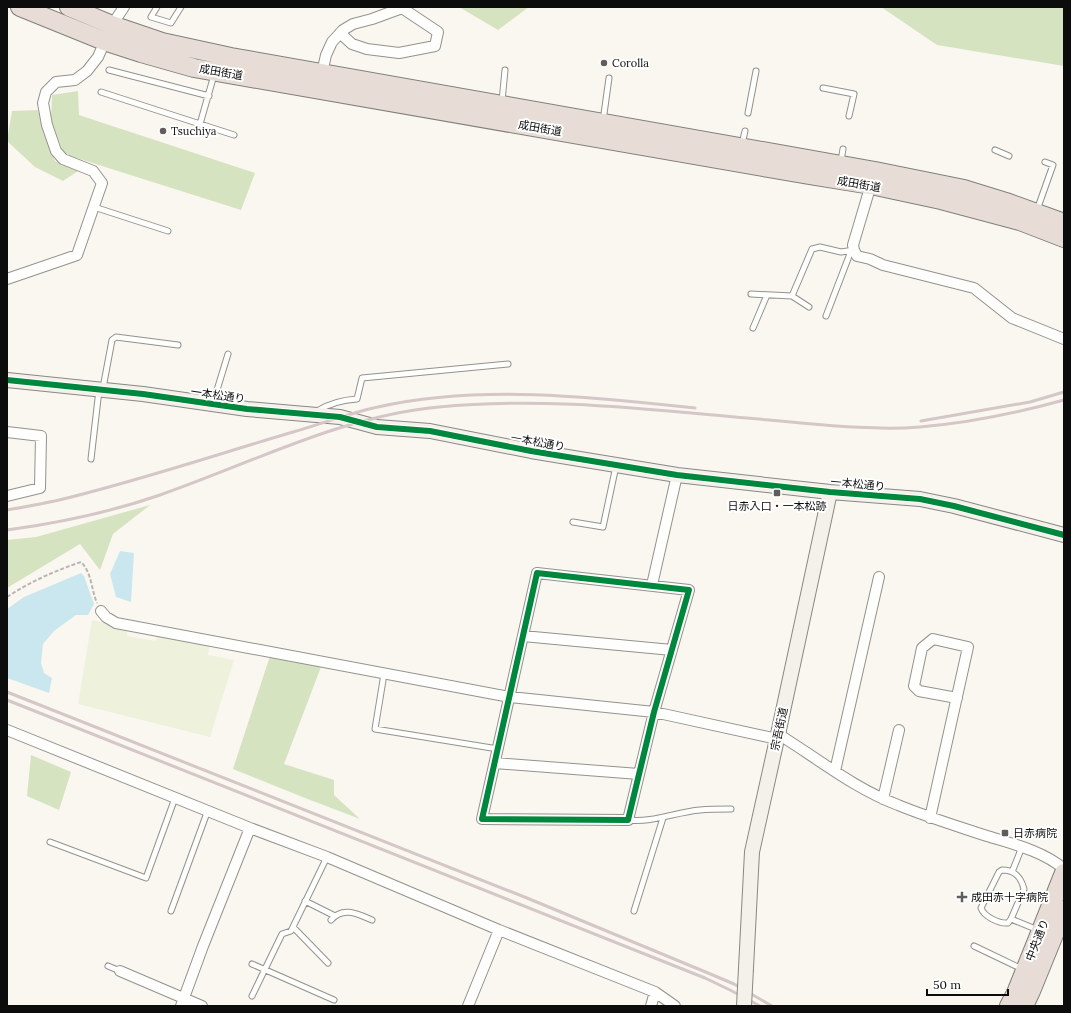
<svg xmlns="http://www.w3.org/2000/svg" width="1071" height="1013" viewBox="0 0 1071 1013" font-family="Lora,'Noto Sans JP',serif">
<rect width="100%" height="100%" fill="#faf7f0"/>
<path fill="#d6e3c1" d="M459,7H529L498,30Z
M881,7H1064V66L937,45Z
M78,91L79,115L255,173L241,210L64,154L51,119L52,95Z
M38,110L47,142L55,161L78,171L63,181L35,167L7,141L12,111Z
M150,505L113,534L100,570L80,544L7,588V540L36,537Z
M270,656L321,667L284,764L334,780V795L360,819L305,798L233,769Z
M31,755L71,772L59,810L27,796Z"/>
<path fill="#eef1db" d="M92,620L127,628V636L156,641L158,632L210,643L208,655L234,660L210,737L78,704Z"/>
<path fill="#cae7f0" d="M120,551L134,553L131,602L116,597L110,574Z
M81,573L84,576L94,604L88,615H76L54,631L43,644L41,663L44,673L52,678L49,693L7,678V609L24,597Z"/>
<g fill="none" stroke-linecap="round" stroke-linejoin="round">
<defs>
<path id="lane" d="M157,7L151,17L171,23L181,7
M109,70L209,96
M823,88L854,94L849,116
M101,92L234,135
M502,101L505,70
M748,113L756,71
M603,121L609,78
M200,124L214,75
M742,144L745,131
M995,150L1009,156
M841,161L843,149
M94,207L168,231
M1037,210L1053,165L1045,162
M751,294L792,296L812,249L820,247L841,252L854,250
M792,296L809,307
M826,316L851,251
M753,328L767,295
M103,388L112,340L116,337L178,345
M213,403L228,354
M317,411C330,403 342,400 357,399L362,378L508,364
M91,459L99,390
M573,522L603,527L616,466
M384,674L375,729L498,749
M628,820C652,823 676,812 700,810C710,809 721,809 731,809
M50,842L146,878L175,798
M1002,870C1015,870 1021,877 1024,889L1011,919L1008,923C1000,924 984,917 981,908L999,872Z
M1012,872L1022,847
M305,901L335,916
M171,911L208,810
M634,911L663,818
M1011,919L1038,930
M331,920C343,906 358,914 372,920
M293,927L328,963
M974,946L1022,969
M252,964L334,1000
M108,966L120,971
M252,996L282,934L291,931L327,857"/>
<path id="street" d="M322,73L326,55L332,42L343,30L353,24L372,19L402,8L438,32L435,46L399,53L367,49L352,44L340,33
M872,181L853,245L854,250L857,256L870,259L883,265L974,288L1012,318L1064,339
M7,279L77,255L102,183L93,171L63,159L56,151L47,125L43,103L46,92L56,82L75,80L87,71L98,57L112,25L124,7
M7,432L41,436L40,488L7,496
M537,573L689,590L654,712L628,820L482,819Z
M652,585L677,475
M101,611L106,617L116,623L510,697L654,712L777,739
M523,636L672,650
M7,730L250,828L327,857L499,930L655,992L675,1006
M778,734C817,758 855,789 898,805C927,817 957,826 987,836C1013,844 1043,851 1064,869
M495,763L639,774
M835,771L879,577
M883,799L899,730
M930,818L968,647L933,639L922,648L914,686L919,691L957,698
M120,971L202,1006
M181,1006L203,946L250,828
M468,1006L499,930
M651,1006L655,992"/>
<path id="secondary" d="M7,380L143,394L247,409L340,417L377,427L430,431L531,451L677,475L830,492L920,499L954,506L1064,535
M746,968L752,852L777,739L830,492"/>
<path id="highway" d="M20,7L104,41L141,53L194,68L809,175L871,185L941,200L1020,221L1064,238
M69,7L112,25L162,42L231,57L875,171L964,189L1006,202L1064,223
M1009,1006L1016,993L1064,873
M1024,1006L1031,991L1064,910"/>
</defs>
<use href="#lane" stroke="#93928f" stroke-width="7"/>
<use href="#street" stroke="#93928f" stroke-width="12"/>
<use href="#secondary" stroke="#8a8885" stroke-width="16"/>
<use href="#highway" stroke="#807f7c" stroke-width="20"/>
<path stroke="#b7b6b5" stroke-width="2" stroke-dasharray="4 2" stroke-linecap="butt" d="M7,597C30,582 54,571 81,562C92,573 91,589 97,603"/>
<use href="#lane" stroke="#fefefd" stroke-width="5"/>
<use href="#street" stroke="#fefefd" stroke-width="10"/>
<use href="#secondary" stroke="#f3f1e9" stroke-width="14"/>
<use href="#highway" stroke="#e7ddd6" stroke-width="18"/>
<path stroke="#d5c6c7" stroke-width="3" d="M921,421L1030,402L1064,392
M7,510C24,507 42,504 59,500C138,481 215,455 293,432C322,424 349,413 378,407C479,384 594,397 695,408
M7,530C59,523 111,512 160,495C252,463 341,416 439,407C548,396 659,411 769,420C817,424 872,431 920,427C969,423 1017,413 1064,400
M7,692L527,898L708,973L734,984L772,1006
M7,700L705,978L730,990L760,1006"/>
<defs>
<path id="secondary-bridge" d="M744,1006L746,968"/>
</defs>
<use href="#secondary-bridge" stroke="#8a8885" stroke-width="16" stroke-linecap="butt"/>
<use href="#secondary-bridge" stroke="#f3f1e9" stroke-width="14"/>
<defs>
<path id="cycleway" d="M7,380L143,394L247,409L340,417L377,427L430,431L531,451L677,475L830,492L920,499L954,506L1064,535
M537,573L689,590L654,712L628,820L482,819Z"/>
</defs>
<use href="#cycleway" stroke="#fff" stroke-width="8"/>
<use href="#cycleway" stroke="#00873e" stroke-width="6"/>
</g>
<g fill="#5f5e5c" stroke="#fff" stroke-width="1.5">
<circle cx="604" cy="63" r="4"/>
<circle cx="163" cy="131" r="4"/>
<rect x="773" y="489" width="8" height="8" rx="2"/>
<rect x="1001" y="829" width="8" height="8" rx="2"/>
<path d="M960 891h4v4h4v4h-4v4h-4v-4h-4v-4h4z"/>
</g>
<g text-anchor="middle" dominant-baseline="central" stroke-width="4" stroke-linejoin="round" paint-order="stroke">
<g font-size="11" fill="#0c0c0c" stroke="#fff" text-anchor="start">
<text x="612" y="63">Corolla</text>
<text x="171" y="131">Tsuchiya</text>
<text x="777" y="506" text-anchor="middle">日赤入口・一本松跡</text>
<text x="1013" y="833">日赤病院</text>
<text x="971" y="897">成田赤十字病院</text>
</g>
<g font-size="11" fill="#0c0c0c" stroke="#fff">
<text transform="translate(221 72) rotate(10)">成田街道</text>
<text transform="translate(540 128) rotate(10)">成田街道</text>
<text transform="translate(859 184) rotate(10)">成田街道</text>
<text transform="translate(218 395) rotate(8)">一本松通り</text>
<text transform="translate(538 442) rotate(10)">一本松通り</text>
<text transform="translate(858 484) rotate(5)">一本松通り</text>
<text transform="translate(779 729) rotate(-78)">宗吾街道</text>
<text transform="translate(1037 940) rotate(-68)">中央通り</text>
</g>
</g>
<rect width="1071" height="1013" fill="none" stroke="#0c0c0c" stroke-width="16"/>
<path d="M927 989v6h81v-6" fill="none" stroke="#0c0c0c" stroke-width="2"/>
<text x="933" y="989" font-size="12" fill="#0c0c0c" stroke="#ffffff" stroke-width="3" paint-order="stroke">50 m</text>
</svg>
